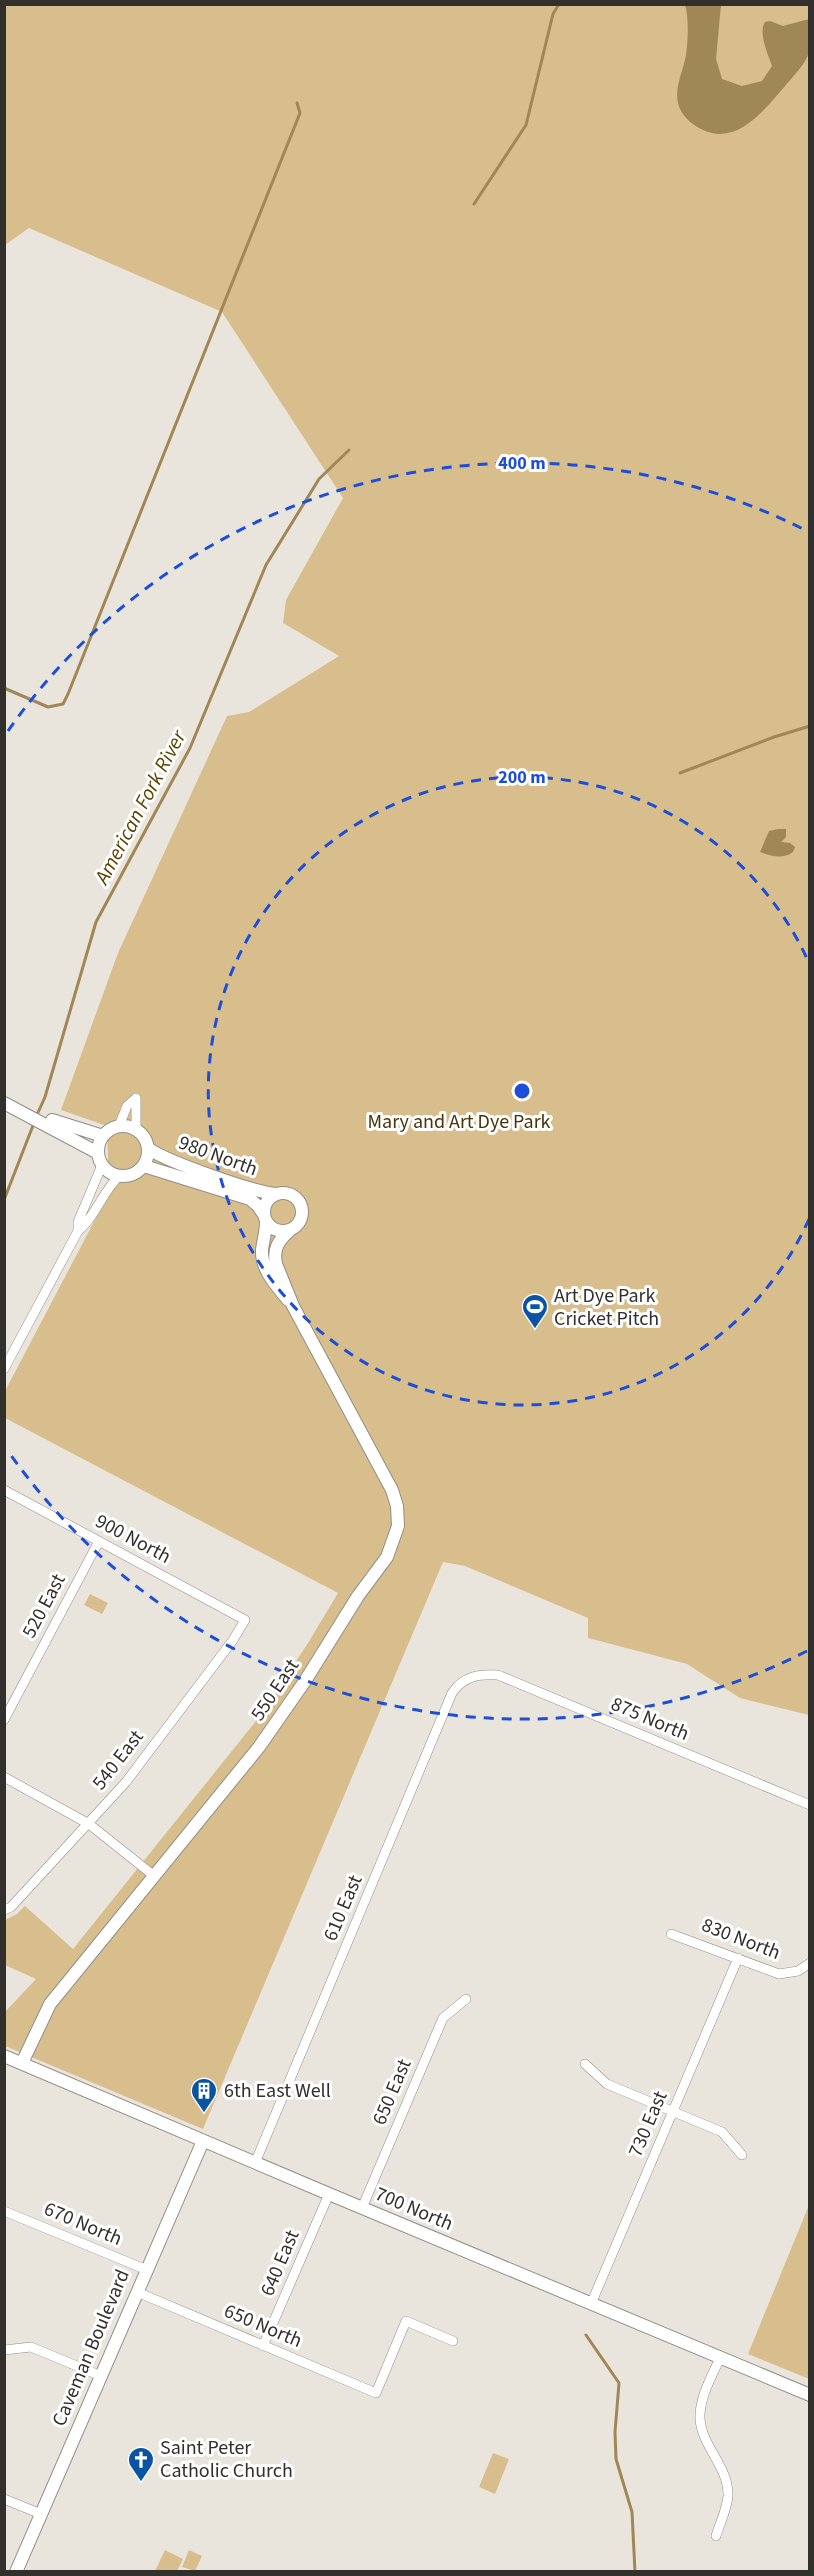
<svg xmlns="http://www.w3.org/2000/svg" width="814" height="2576" viewBox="0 0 814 2576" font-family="'Source Sans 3',sans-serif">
<rect width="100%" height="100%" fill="#eae5dc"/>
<path fill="#d8be8c" d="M5,5H809V1715L740,1698L687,1664L588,1638V1618L465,1566L443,1562L203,2129L5,2046L4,2013L36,1979L5,1965V1920L17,1914L25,1906L73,1949L260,1716L308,1643L338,1593L5,1418L4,1393L109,1193L107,1126L61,1110L118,953L227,716L249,712L339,656L283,623L286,600L343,498L222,312L29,228L5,245Z
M90,1594L108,1603L102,1614L84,1605Z
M809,2205V2379L748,2354Z
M493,2453L509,2459L495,2494L479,2487Z
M165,2550L183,2559L177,2571H155Z
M189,2550L202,2556L195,2571L182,2567Z"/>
<path fill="#a08756" d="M685,5H721L716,59L722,79L742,86L762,81L772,66C768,54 758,33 765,22L770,21L783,26L809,19C810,29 812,43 809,52C806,64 793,76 785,86C765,109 738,146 703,130C694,126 684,118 680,109C672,91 683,73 686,55C688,42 689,17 685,5Z
M778,829H786V837L781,842L790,843L795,847L793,852C782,860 772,856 760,852L769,831Z"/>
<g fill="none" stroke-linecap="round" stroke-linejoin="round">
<path stroke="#a08756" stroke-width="3" d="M474,204L526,125L553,14L559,4
M4,688L48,707L63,704L68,694L300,113L297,103
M680,773L774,737L810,726
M36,1117L45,1097L96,922L190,748L266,565L319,479L349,450
M4,1200L34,1123
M586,2335L619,2383L615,2432L616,2459L632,2512L635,2572"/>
<defs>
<path id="minor" d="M119,1126L127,1106L136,1098
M136,1128V1098
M78,1231V1222L102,1165
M4,1369L78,1231C94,1219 103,1191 119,1176
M4,1490L245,1620L233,1640L126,1782L11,1907L4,1910
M4,1720L99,1541
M4,1777L89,1824L153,1875
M671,1934L779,1974L798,1971L810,1963
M585,2064L607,2084L722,2132L742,2155
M255,2163L452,1693C464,1676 478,1674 498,1675L810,1805
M362,2208L443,2018L466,1999
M4,2211L147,2270
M137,2292L376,2393L406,2321L453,2341
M591,2304L738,1958
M263,2346L329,2194
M4,2350L31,2347L101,2376
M4,2499L41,2514
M716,2536C720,2523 727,2509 728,2496C729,2467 702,2447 700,2419C699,2398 712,2376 720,2358"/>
<path id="tertiary" d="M4,1103L98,1153
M52,1120L103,1136
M98 1151a25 25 0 1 1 50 0a25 25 0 1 1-50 0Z
M149,1149C169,1162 252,1192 276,1194
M144,1166L250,1199L258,1206L264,1215
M264 1212a19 19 0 1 1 38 0a19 19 0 1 1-38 0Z
M266,1222C266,1232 263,1241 262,1250C261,1270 277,1286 288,1300
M4,2056L329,2194L810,2395
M22,2063L50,2004L259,1747L305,1681L358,1596L387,1557L398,1526L397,1506L392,1490L293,1306L276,1264C273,1249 278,1241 289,1231
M16,2572L203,2141"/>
</defs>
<use href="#minor" stroke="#938e86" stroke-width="10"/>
<use href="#tertiary" stroke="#938e86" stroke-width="14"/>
<use href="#minor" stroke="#fff" stroke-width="9"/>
<use href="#tertiary" stroke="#fff" stroke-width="12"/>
</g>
<g fill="none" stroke="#1d4ed8" stroke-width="3" stroke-dasharray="10 8">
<path d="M809 1219A314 314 0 1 1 809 963"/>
<path d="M807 1651A628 628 0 0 1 8 1451M8 731A628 628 0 0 1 807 531"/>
</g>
<defs>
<symbol id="stadium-pin" viewBox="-11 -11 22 30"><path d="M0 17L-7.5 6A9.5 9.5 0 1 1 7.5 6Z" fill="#0b53a3" stroke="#fff"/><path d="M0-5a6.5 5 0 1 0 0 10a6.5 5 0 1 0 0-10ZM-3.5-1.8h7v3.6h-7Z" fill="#fff"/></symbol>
<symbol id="building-pin" viewBox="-11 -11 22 30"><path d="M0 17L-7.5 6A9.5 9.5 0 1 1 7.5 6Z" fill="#0b53a3" stroke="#fff"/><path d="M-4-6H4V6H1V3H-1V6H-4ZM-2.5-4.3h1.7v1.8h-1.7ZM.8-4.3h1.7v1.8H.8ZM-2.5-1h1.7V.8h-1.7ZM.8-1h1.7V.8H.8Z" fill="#fff"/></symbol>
<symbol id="church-pin" viewBox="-11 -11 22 30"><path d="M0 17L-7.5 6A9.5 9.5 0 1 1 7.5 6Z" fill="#0b53a3" stroke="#fff"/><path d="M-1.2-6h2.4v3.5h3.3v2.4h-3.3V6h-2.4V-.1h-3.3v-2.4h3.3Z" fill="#fff"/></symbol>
</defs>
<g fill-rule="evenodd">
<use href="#stadium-pin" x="520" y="1292" width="30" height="40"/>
<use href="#building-pin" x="189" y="2076" width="30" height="40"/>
<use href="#church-pin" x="126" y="2445" width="30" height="40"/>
</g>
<g text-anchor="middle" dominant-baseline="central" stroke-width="6" stroke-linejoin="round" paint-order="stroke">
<g font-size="20" fill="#47340b" stroke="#fff">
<text x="459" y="1122">Mary and Art Dye Park</text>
</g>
<g font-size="20" fill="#32302c" stroke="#fff">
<text transform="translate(218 1156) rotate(20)">980 North</text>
<text transform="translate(133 1539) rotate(28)">900 North</text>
<text transform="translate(44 1606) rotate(-62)">520 East</text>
<text transform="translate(275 1690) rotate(-56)">550 East</text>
<text transform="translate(650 1719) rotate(23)">875 North</text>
<text transform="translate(118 1760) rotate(-52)">540 East</text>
<text transform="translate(343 1908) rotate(-67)">610 East</text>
<text transform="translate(741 1939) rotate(21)">830 North</text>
<text transform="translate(392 2092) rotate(-67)">650 East</text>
<text transform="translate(648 2124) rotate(-67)">730 East</text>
<text transform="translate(414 2209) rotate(23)">700 North</text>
<text transform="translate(83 2224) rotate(23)">670 North</text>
<text transform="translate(280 2263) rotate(-67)">640 East</text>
<text transform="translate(263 2326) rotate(23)">650 North</text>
<text transform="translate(91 2348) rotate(-67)">Caveman Boulevard</text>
</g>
<g font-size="20" fill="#32302c" stroke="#fff" text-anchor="start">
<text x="554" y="1296">Art Dye Park<tspan x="554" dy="23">Cricket Pitch</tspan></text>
<text x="224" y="2091">6th East Well</text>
<text x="160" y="2448">Saint Peter<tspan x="160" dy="23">Catholic Church</tspan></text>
</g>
<g font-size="21" font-style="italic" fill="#5c4200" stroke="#fff">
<text transform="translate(140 807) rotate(-62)">American Fork River</text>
</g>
</g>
<circle cx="522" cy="1091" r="9" fill="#1d4ed8" stroke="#fff" stroke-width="3"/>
<g font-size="18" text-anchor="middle" font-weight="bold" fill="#1d4ed8" stroke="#fff" stroke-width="6" stroke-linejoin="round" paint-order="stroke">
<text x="522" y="469">400 m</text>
<text x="522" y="783">200 m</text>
</g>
<rect width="814" height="2576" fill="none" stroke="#32302c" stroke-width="12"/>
</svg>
